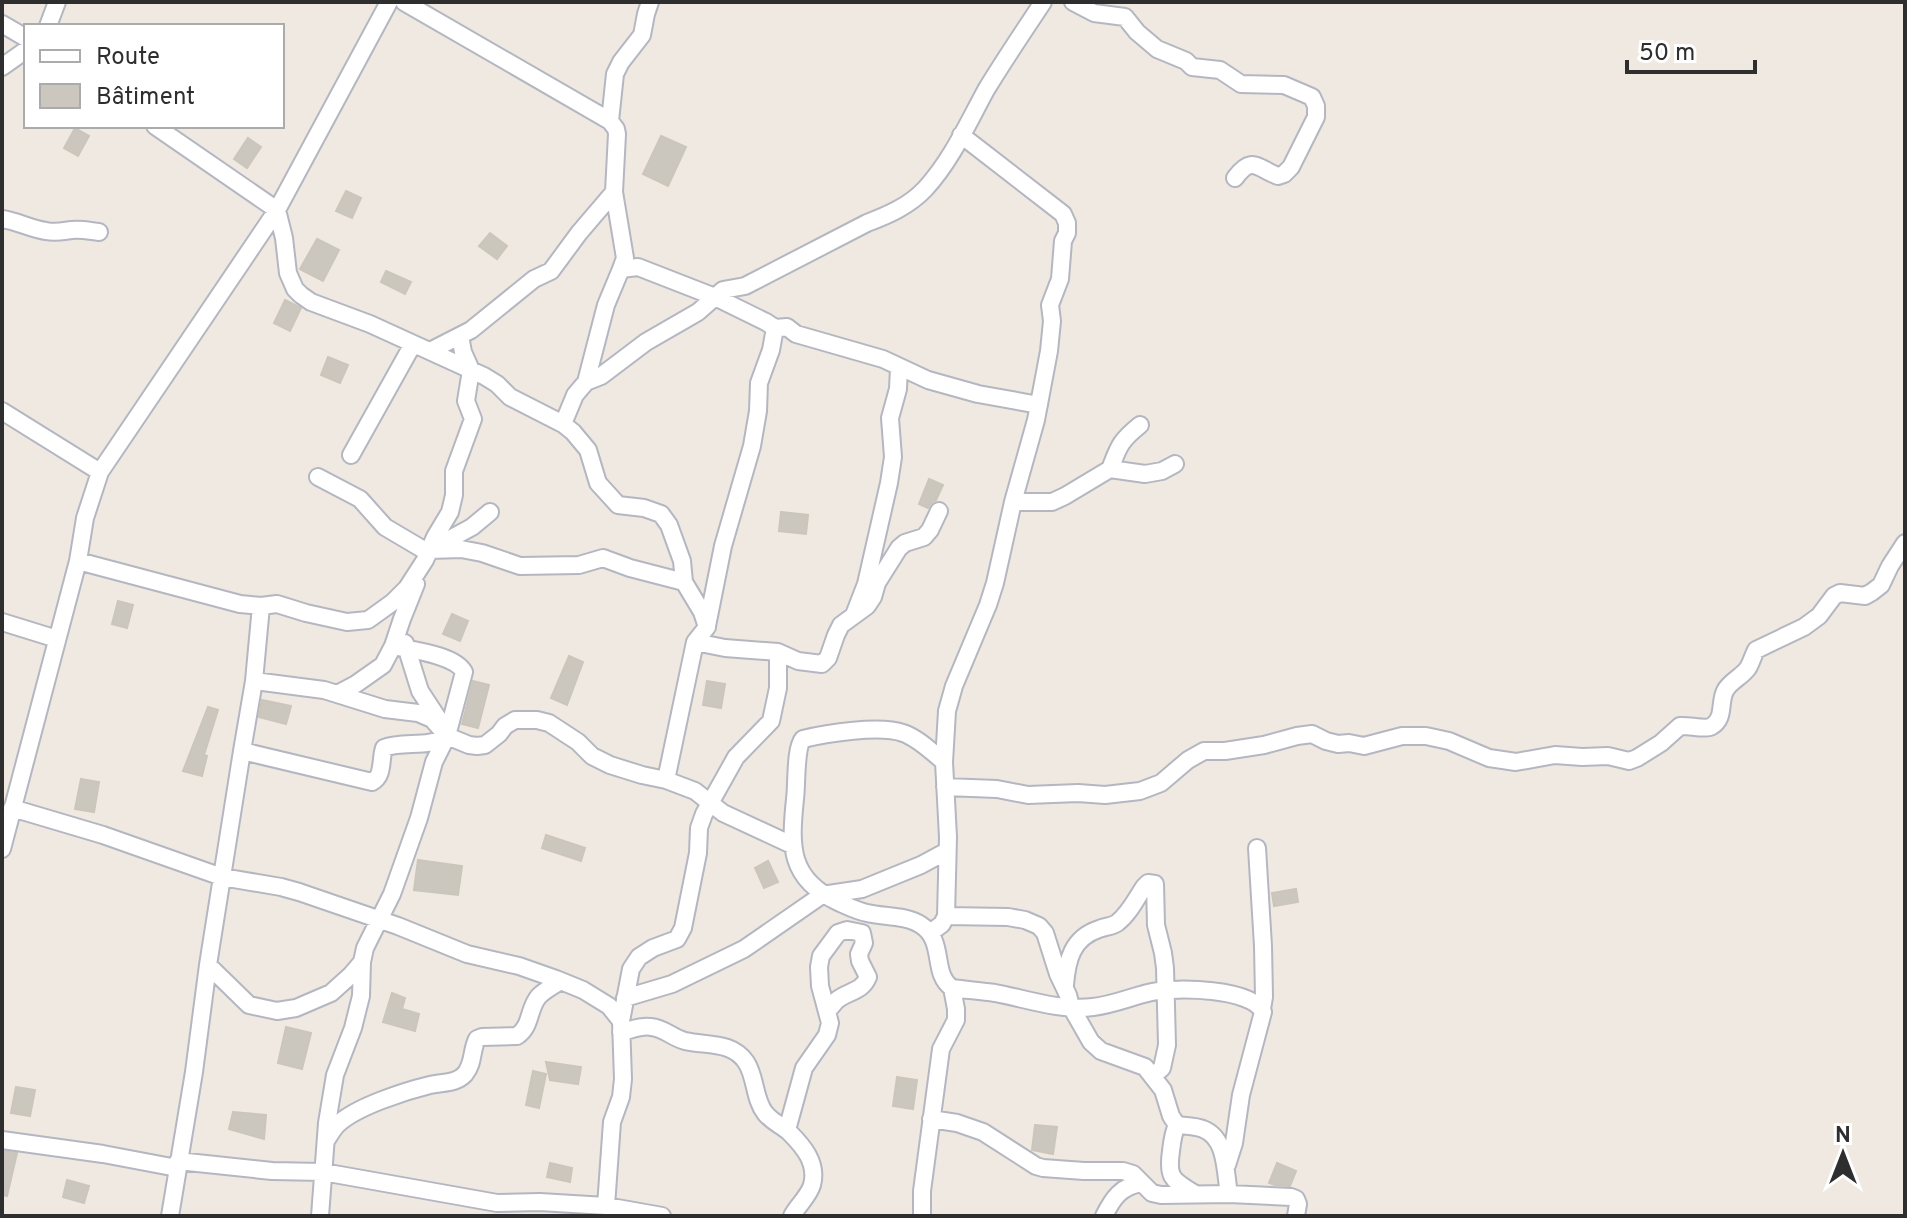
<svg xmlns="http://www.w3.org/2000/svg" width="1907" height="1218" viewBox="0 0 1907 1218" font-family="Overpass,sans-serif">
<rect width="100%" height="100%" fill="#efe9e1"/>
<path fill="#cbc7bf" stroke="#cbc5ba" stroke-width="2" d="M75,128L89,136L78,156L64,148Z
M661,136L686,147L668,186L643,174Z
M248,138L261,147L247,168L234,159Z
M346,191L361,198L352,218L336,211Z
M490,233L507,246L497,259L479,246Z
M317,239L339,250L323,281L300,269Z
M386,271L411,282L405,294L381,282Z
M285,300L301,308L290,331L274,323Z
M328,357L348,365L340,383L321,375Z
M929,479L943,485L936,500L932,502L928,508L919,504Z
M781,512L808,515L806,534L779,531Z
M118,601L133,605L127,628L112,624Z
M452,614L468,621L460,641L443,634Z
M569,656L583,662L567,705L551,698Z
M473,681L489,685L478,728L462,724Z
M707,681L725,684L721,708L703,705Z
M262,700L291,706L286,724L259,717Z
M208,707L218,710L204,755L207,756L202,776L183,771Z
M81,779L99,782L94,812L75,809Z
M546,835L585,848L581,861L542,848Z
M418,860L462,866L458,895L414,890Z
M768,861L778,882L764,888L755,868Z
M1296,889L1298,902L1274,906L1272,893Z
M392,993L405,998L402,1009L419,1014L415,1031L383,1022Z
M286,1027L311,1033L302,1069L278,1063Z
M546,1062L581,1067L578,1084L550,1080Z
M533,1071L546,1074L539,1108L526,1105Z
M897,1077L917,1080L913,1109L893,1106Z
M16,1087L35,1090L30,1116L11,1113Z
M233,1112L266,1115L264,1139L229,1129Z
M1035,1125L1057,1127L1053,1154L1032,1150Z
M3,1151L17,1153L7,1196L2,1195Z
M550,1163L572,1168L570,1182L547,1177Z
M1277,1163L1296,1171L1290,1186L1275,1185L1269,1183Z
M67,1180L89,1186L84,1203L63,1197Z"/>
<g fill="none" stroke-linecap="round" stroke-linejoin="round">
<defs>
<path id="minor" d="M404,2L610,121L616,129L617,134L614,192L625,258L621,269
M1073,2L1094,13L1125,17L1137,32L1157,49L1186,61L1192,67L1220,70L1241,84L1284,85L1312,97L1316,106V117L1291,167L1284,174L1278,176C1257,168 1252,155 1235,178
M2,24L26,38
M48,26L57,2
M2,67L26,50
M610,121L615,74L621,62L642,35L646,14L650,2
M155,126L277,210L284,238L288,273L295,289L301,295L311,302L370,324L484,376L497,384L510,397L563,424L573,432L588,450L598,483L618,505L644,508L661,514L669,525L682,561L684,582L702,612L707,627L695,642L725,648L778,652V688L771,721L736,757L704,814L699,828L698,853L683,928L677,939L653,948L639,957L631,969L621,1021L623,1079L621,1097L612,1122L606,1206L611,1216
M2,219C17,221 31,229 46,231C56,233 63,231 72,230C81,229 90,231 99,232
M430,351L471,330L534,279L551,271L579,233L614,192
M586,382L606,305L621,269L638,267L715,297L766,322L775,328L787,327L796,334L883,359L928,380L978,394L1039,405
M2,411L100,472
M563,424L575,395L586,382L601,376L646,342L698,312L723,290L745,286L867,223C888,215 909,206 925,189C951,161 968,123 986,90C1004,60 1024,31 1043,2
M351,455L413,344
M1110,469C1119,446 1120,441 1140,425
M318,477L360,499L385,527L429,553
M1013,502H1052L1065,496L1110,469L1145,474L1162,471L1175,464
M435,547L472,527L490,512
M430,550L461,549L482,553L520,566L579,565L603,558L630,568L684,582
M78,561L240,604L261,606L254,681L242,751L208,965L194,1072L170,1216
M261,606L277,604L306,613L347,622L368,620L393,602L407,588L425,560L435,537L450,512L454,495V471L473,419L466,401L471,370L463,352L460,336
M854,615L866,584L889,483L893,457L890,418L898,389L899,367
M2,622L57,639
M707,626L723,546L752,446L758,411L759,383L771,350L775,328
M405,643L420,691L439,720
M778,652L798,661L822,664L828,658L836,635L841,625L867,606L873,597L877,583L899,548L905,543L924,537L930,530L939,511
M254,681L324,690L337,694L356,684L383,665L393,646L402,619L416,584
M337,694L385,709L418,713L432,719L447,736L469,745L477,746L485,745L499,734L505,726L515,720H537L549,723L578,742L592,756L610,765L642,775L666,780L695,791L723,813L792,845
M242,751L372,782C384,776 380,760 384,748C404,740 428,749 447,736
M666,780L695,642
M945,787L997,789L1028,795L1078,793L1105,795L1140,791L1161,783L1188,760L1204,751H1225L1264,745L1297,736L1312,734L1326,741L1338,744L1349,743L1364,746L1402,736H1426L1449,741L1489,758L1516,762L1555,755L1582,757L1608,756L1629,761L1637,758L1661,743L1680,726C1689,725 1706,730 1712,726C1725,718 1719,703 1725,691C1730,681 1742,677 1748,668C1751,663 1753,656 1756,650L1804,627L1819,616L1834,596L1840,593L1865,596L1872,592L1881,585L1890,566L1905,543
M12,808L103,835L222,877L281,887L299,892L398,926L467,954L519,966L556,979L583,990L609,1006L621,1021
M1257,848L1263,946L1264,997L1262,1009
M2,849L78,561L85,518L100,472L277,210L389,2
M946,916L1008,917L1025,920L1039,926L1045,933L1058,974L1068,995L1071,1007L1091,1042L1101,1051L1145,1067L1163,1090L1171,1116L1177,1125C1186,1126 1196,1126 1203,1129C1227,1138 1225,1172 1229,1194L1291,1197L1296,1199L1298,1204L1296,1216
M930,933L942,924L946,916L948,837L944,762L947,711L954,686L988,605L995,583L1013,502L1036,420L1049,351L1052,321L1050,305L1060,279L1063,241L1067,233V223L1063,214L961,135
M208,965L249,1005L277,1011L296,1008L331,993L351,975L362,962
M1065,985C1067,960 1072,938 1099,929C1106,926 1111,927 1117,923C1129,914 1136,899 1144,887L1148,883L1155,884L1156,925L1163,953L1165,968L1167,1045L1162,1068L1153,1076
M952,988C967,990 981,991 995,993C1027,999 1060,1011 1093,1007C1113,1005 1133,996 1152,992C1176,987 1252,988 1263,1012L1241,1095L1234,1143L1227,1165
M625,998L672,984L744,949L822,895L862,889L921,865L947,851
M621,1032C631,1030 642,1025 651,1027C664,1028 673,1038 685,1041C706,1046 732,1041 746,1062C756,1077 754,1099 765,1113C772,1122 781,1125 789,1132C803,1146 818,1163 812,1185C809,1196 797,1206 792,1216
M931,1119L957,1123L983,1132L1036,1166L1043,1168L1084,1171H1123L1133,1174L1142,1183
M1177,1125C1173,1133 1172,1142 1171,1151C1167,1179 1173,1180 1195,1194
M787,1130L804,1068L827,1035L830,1023L820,986L819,967L821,956L838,933L847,930L862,933L864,943L859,954L860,961L868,977C862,992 848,991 837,1000C836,1001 828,1010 828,1011
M2,1140L103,1154L177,1168
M326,1141C329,1136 333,1129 337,1125C355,1107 405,1091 430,1085C442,1082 456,1084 465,1074C474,1063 471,1051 477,1039L482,1037L517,1036C532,1026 528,1008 539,996C545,990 554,985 561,981
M178,1161L272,1171L323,1172L497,1203L540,1202L606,1206L662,1216
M320,1216L327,1123L335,1075L353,1028L361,996L362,962L365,948L392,894L419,818L434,762L447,736L464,672C455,655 412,650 393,646
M922,1216V1191L941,1049L956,1020V1009L952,988C931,974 946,941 921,925C906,915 884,917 867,913C857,911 847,906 838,902C789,879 790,847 795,799C797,784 795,748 803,739C827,733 880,725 903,733C918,738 932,752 944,762
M1104,1216C1113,1198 1121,1186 1142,1183L1152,1193L1161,1195L1229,1194"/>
</defs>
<use href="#minor" stroke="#b4b7c1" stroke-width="20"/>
<use href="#minor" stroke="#fff" stroke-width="16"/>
</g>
<rect width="1907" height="1218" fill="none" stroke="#2e2e2e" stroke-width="8"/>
<rect x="24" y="24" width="260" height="104" fill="#ffffff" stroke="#ababab" stroke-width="2"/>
<rect x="40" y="50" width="40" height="12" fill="#ffffff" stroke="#ababab" stroke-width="2"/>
<text x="96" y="64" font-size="24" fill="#2e2e2e">Route</text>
<rect x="40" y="84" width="40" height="24" fill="#cbc7bf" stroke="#ababab" stroke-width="2"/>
<text x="96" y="104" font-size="24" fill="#2e2e2e">Bâtiment</text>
<g transform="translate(1843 1154)" stroke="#ffffff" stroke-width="6" paint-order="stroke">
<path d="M0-6L14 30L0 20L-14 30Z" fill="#2e2e2e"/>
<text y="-12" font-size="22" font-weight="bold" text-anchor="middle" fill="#2e2e2e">N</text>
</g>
<path d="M1627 60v12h128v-12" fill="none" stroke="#2e2e2e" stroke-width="4"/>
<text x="1639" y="60" font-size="24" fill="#2e2e2e" stroke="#ffffff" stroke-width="6" paint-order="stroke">50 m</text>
</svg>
